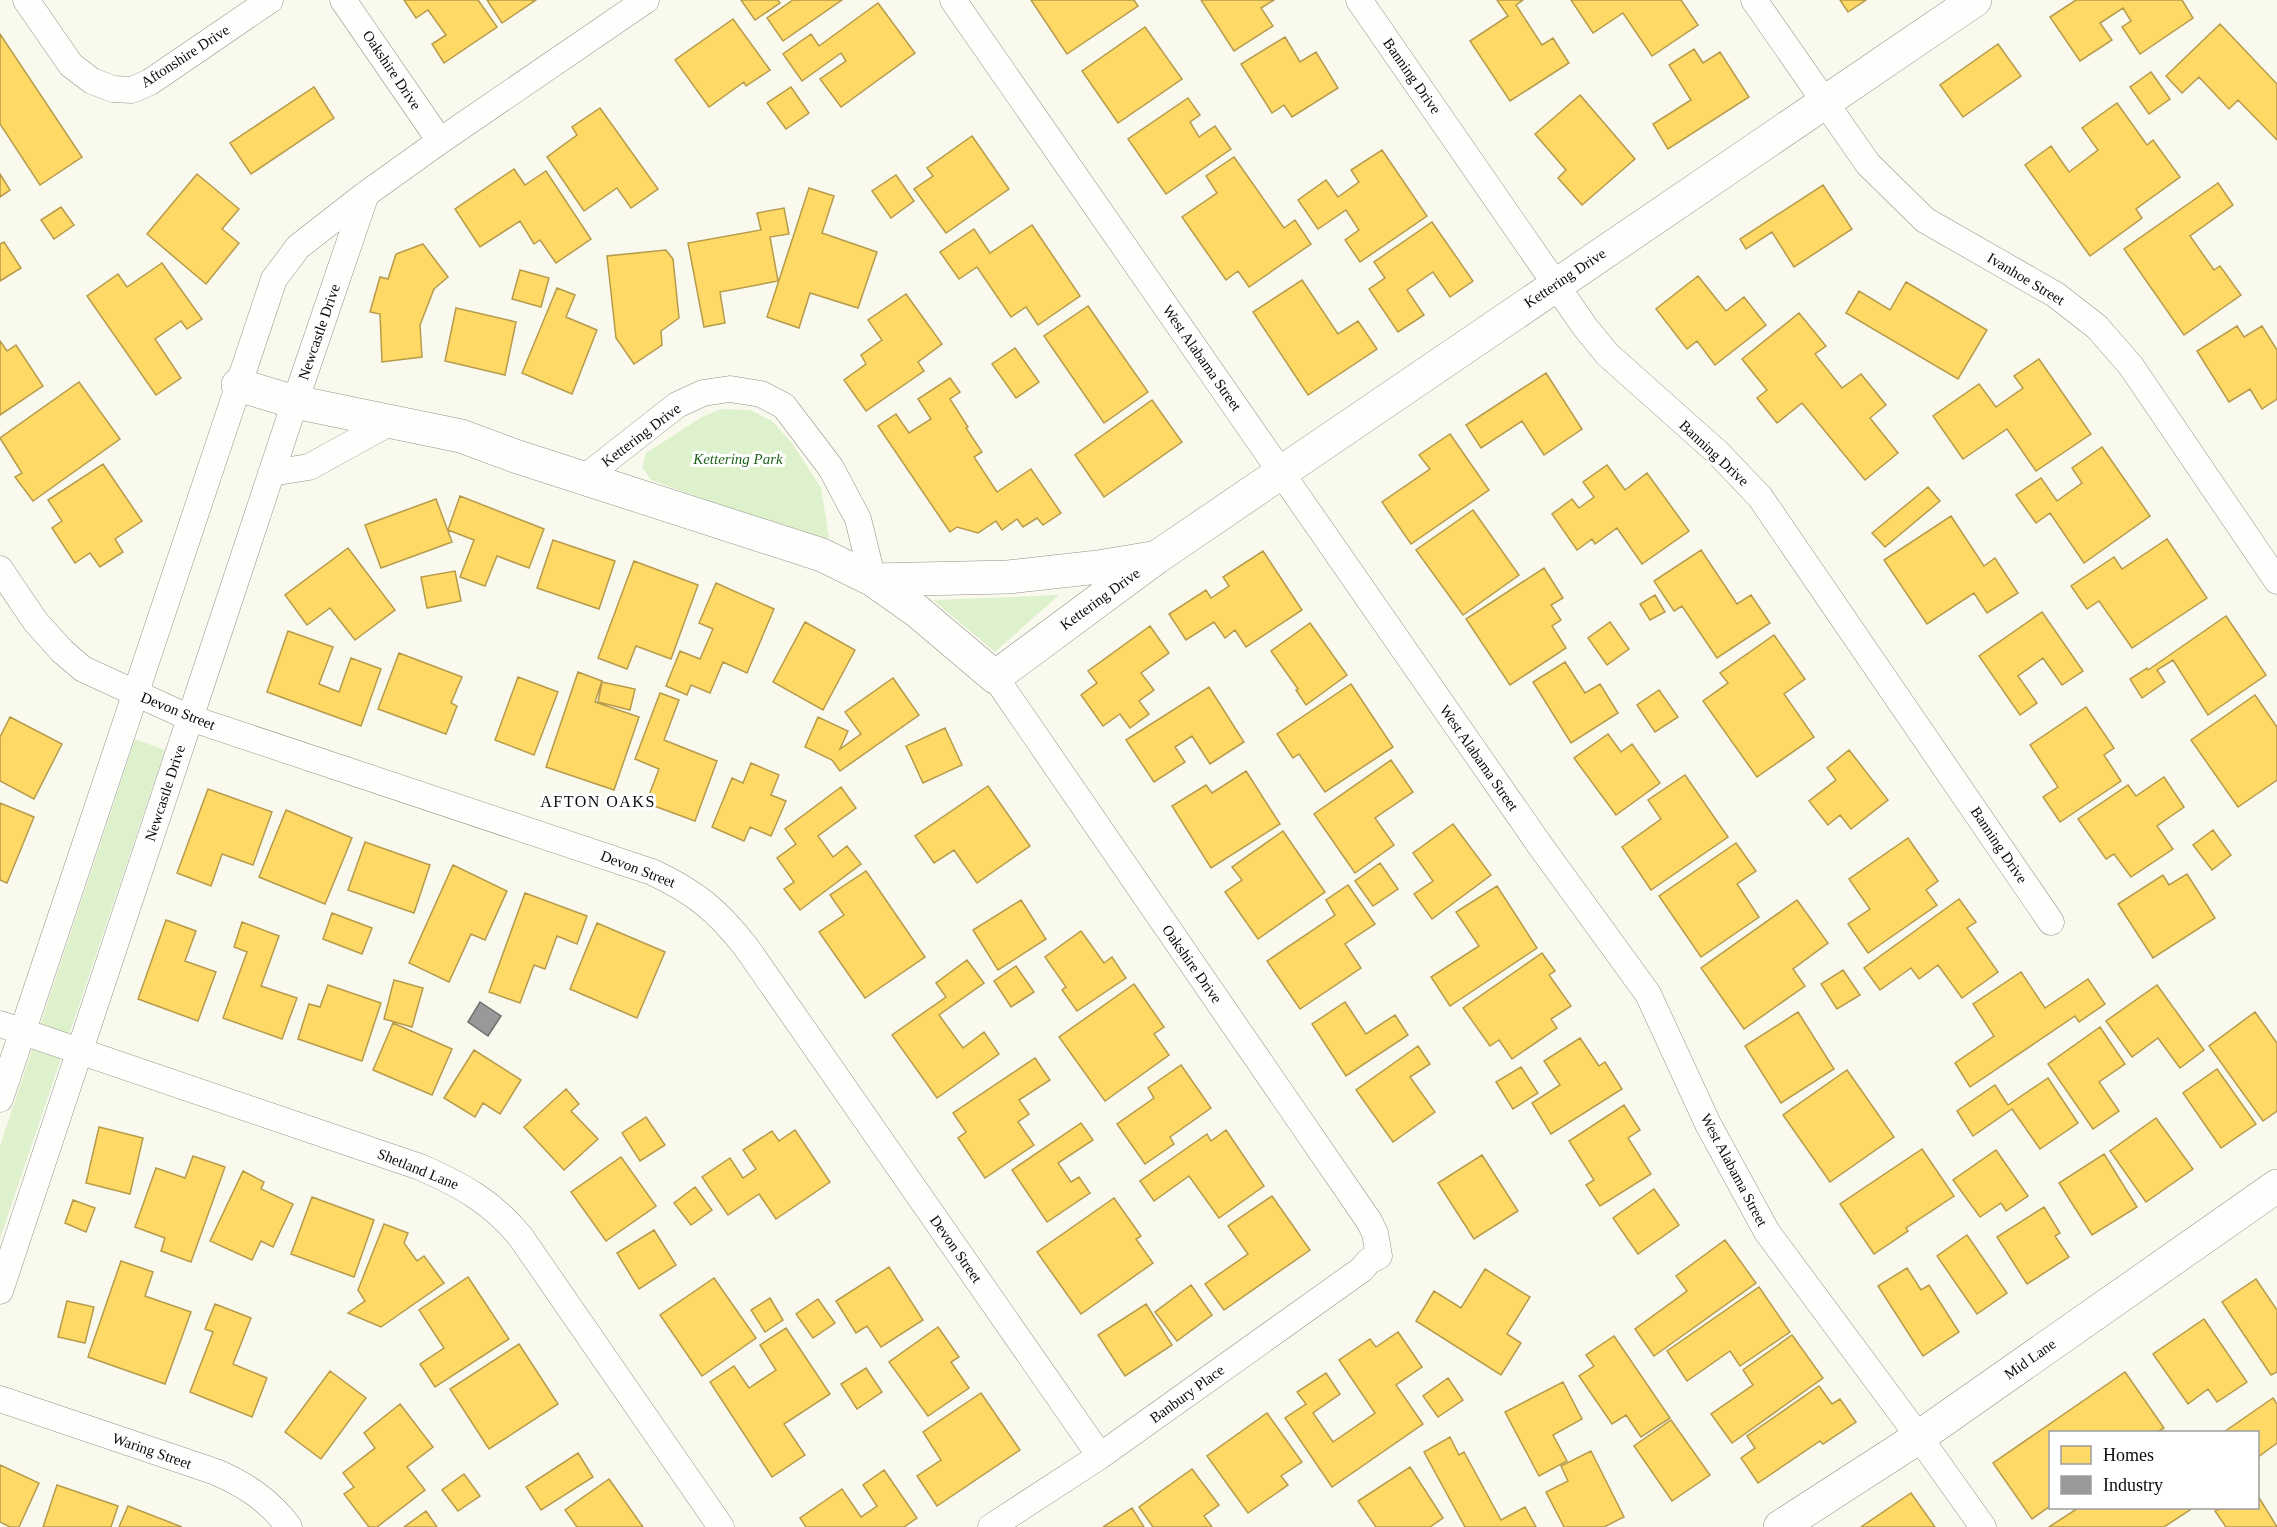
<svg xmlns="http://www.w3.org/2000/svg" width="2277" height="1527" viewBox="0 0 2277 1527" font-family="Georgia,serif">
<rect width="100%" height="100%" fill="#faf9ee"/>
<path fill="#def1cd" d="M721,409L750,410L772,421L792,443L821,488L829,537L823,542L651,480L642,467L646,453L702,417Z
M1059,595L995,652L933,600Z
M135,739L165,750L0,1239V1146Z"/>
<path fill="#ffd966" stroke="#b69b4b" stroke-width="1.5" d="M404,0H478L497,27L444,63L432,44L446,35L428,10L416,18Z
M487,0H536L502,23Z
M741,0H778L780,3L755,20Z
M793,0H842L783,41L767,18Z
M1031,0H1134L1138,6L1067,54Z
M1201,0H1274L1261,8L1273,26L1234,51Z
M1497,0H1523L1516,5L1542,45L1553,38L1569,63L1510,101L1470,41L1508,16Z
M1571,0H1681L1698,25L1652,56L1623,13L1593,33Z
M1840,0H1866L1848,12Z
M2076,0H2182L2193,18L2140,54L2122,27L2131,21L2123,8L2100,23L2112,40L2080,61L2050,17Z
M878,3L915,53L841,107L820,79L846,61L841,53L802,81L783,54L811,34L819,46Z
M733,19L770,70L746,86L744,82L709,107L675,60Z
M2220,24L2277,84V140L2238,100L2229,109L2199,77L2182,93L2166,76Z
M1145,27L1182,79L1118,123L1082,71Z
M0,34L82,157L40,185L0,124Z
M1285,37L1300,62L1316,52L1338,88L1292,117L1284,105L1272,113L1241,64Z
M1998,44L2021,76L1963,117L1940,85Z
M1694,49L1703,63L1720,52L1749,97L1668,149L1653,124L1691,100L1669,65Z
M2151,72L2170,99L2149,114L2130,87Z
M314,87L334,118L251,174L230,143Z
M791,87L809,113L786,129L767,103Z
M1580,95L1635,159L1582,205L1558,178L1566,170L1535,134Z
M1188,98L1200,115L1190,122L1199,137L1215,126L1231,149L1166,194L1128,139Z
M2117,103L2147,145L2153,140L2180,177L2136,209L2142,218L2090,256L2025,165L2051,146L2069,172L2098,150L2082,128Z
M600,108L658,189L631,208L617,188L584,211L547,157L577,135L572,127Z
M972,136L1009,189L946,233L914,189L933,176L927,168Z
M1382,150L1427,216L1360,262L1345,240L1359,230L1346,210L1318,229L1298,200L1326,180L1338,197L1359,182L1351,170Z
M1234,157L1284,228L1295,220L1311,244L1249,287L1238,271L1226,280L1182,217L1217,193L1206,176Z
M514,169L525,185L546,171L591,239L556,263L540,240L534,244L520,221L480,247L455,209Z
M0,174L10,190L0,197Z
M197,174L239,209L222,229L239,243L206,284L147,234Z
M896,175L914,201L891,218L872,191Z
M2218,183L2233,205L2190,236L2214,270L2220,266L2241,295L2184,335L2124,249Z
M1823,185L1852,229L1794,267L1772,232L1746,249L1740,239Z
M809,188L834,196L822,233L877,252L858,308L810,293L799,328L767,317Z
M61,207L74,225L54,239L41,220Z
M784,208L789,234L770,237L778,281L720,292L725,323L704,327L688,243L761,230L757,213Z
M1432,222L1473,281L1450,297L1433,272L1407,290L1424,315L1398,332L1369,289L1385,278L1374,262Z
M1032,225L1080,296L1038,325L1026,307L1011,317L977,267L959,279L940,252L974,229L990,253Z
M4,242L21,268L0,281V244Z
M423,244L448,277L434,289L420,325L422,357L382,362L380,314L370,312L380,277L388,279L396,254Z
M666,250L673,259L679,318L661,331L662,345L634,364L616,338L607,256Z
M162,263L202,319L187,329L181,321L155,339L181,378L156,395L87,296L118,274L127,287Z
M520,270L549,278L541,307L512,299Z
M1698,276L1726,311L1744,297L1766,325L1715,365L1697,341L1687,349L1656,309Z
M1302,280L1338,334L1358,321L1377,349L1308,395L1253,312Z
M1906,282L1987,330L1958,379L1846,313L1859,291L1890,310Z
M557,288L575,295L566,317L597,330L572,394L522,373Z
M906,294L942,344L918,362L924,371L866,411L844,380L866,364L861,355L882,340L868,320Z
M1088,306L1148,392L1104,423L1044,336Z
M456,308L516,322L505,375L445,361Z
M1799,313L1826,346L1815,354L1842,388L1861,374L1886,405L1870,418L1898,453L1865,480L1802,403L1777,423L1757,398L1767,390L1742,359Z
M2237,326L2244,337L2262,326L2277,350V399L2262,409L2250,389L2229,402L2197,351Z
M0,341L7,351L16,345L43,386L0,415Z
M1015,348L1039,382L1016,398L992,364Z
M2039,359L2091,434L2036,471L2007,429L1963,459L1933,416L1979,384L1996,407L2023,388L2014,376Z
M1546,373L1582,429L1544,455L1522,421L1481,448L1466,425Z
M950,378L960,392L950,399L968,427L966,428L982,452L974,457L997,492L1031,469L1061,513L1043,525L1037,518L1023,527L1017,519L1002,530L996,521L978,533L957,527L950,532L878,426L896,414L909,433L931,419L918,399Z
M79,382L120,439L33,501L15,477L22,473L0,438Z
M1152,400L1182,442L1104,497L1075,455Z
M1450,434L1489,490L1411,544L1382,502L1430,469L1419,455Z
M2102,447L2150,516L2084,563L2050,513L2036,523L2016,495L2041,478L2057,501L2082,483L2072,468Z
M103,464L142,521L115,539L123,552L100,567L90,553L75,563L52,528L62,521L48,500Z
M1607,465L1625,490L1647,473L1689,531L1642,564L1617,528L1595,544L1592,539L1577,550L1552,514L1572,499L1579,508L1594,497L1583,482Z
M1928,487L1940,501L1885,547L1872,533Z
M460,496L544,529L529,568L497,556L485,586L460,577L474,540L448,530Z
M436,499L452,542L381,568L365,525Z
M1473,510L1519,575L1463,615L1416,550Z
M1951,516L1984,566L1995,558L2018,593L1987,613L1974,593L1927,624L1884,560Z
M2167,539L2207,598L2132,648L2099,601L2087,609L2071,586L2114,557L2122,569Z
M553,540L615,561L599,609L537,588Z
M348,548L395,610L355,640L330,608L307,625L285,595Z
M1701,550L1737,604L1751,595L1770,623L1717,658L1682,606L1674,611L1654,581Z
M1263,551L1302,610L1246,647L1235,630L1225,638L1214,622L1186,640L1169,614L1206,590L1211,598L1229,586L1223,577Z
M634,561L698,585L671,659L636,646L627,669L598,658Z
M1544,568L1563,598L1551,605L1561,620L1552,626L1566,648L1510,685L1466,619Z
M455,571L461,601L427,608L421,577Z
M716,583L774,609L747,673L723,662L710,693L691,685L687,695L666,686L680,651L700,659L713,629L699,623Z
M1655,595L1665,612L1650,620L1640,604Z
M2042,612L2083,671L2062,685L2043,658L2018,676L2037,703L2020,715L1979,656Z
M2226,616L2266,675L2208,715L2173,660L2157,670L2165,682L2142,698L2130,679L2147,668L2148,670Z
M805,622L855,650L823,710L773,682Z
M1610,622L1629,649L1607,665L1588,638Z
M1310,623L1347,675L1306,705L1296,690L1298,689L1271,651Z
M1150,626L1169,653L1141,673L1154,690L1139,701L1149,714L1130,728L1120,714L1103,726L1081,695L1097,683L1088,671Z
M288,631L333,647L319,684L339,692L351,658L381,669L361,726L267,692Z
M1774,635L1805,679L1784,694L1814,737L1757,777L1703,701L1728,683L1720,673Z
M399,653L462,677L451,703L457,706L446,734L378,709Z
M1565,662L1585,693L1600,684L1618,713L1571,743L1533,682Z
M578,672L602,681L595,702L639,717L614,790L546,767Z
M518,677L558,692L534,755L495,740Z
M893,678L919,715L840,771L832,760L805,747L818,717L848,731L840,749L861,734L845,712Z
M602,682L635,689L630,710L598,702Z
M1351,684L1393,747L1325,792L1299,754L1293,758L1277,734Z
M1209,687L1244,742L1210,764L1192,736L1175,747L1185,762L1154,782L1126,740Z
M1659,690L1678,717L1655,732L1637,705Z
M660,693L679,700L664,740L717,761L695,821L646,803L659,769L635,759Z
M2255,695L2277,727V780L2238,807L2191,740Z
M2086,707L2114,748L2104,755L2121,781L2060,822L2043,797L2058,787L2030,745Z
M10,717L62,744L34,799L0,781V737Z
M945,728L962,765L923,783L906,746Z
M1608,734L1621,752L1632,744L1660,783L1616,815L1574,758Z
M1849,750L1888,800L1851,829L1840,815L1828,825L1809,801L1836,780L1827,768Z
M1391,760L1413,792L1375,818L1394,845L1355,873L1314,814Z
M751,763L779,775L771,795L786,801L771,836L750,827L744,841L712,827L732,778L743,783Z
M1246,771L1280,824L1211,868L1172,806L1206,785L1212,793Z
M1685,775L1728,837L1651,890L1622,847L1661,819L1648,800Z
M2164,777L2184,807L2157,826L2173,849L2131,877L2114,854L2106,859L2078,819L2128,785L2136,796Z
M988,786L1030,846L977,883L954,850L934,863L915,836Z
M841,787L856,808L818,836L833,857L847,846L861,864L800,910L784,889L794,882L777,858L796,844L785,829Z
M208,789L272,812L253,865L222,854L211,886L177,873Z
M0,803L34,817L7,883L0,880Z
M286,810L352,838L325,904L259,877Z
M1453,824L1491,875L1432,919L1414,894L1433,881L1413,853Z
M2213,830L2231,855L2212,870L2193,845Z
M1283,831L1325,892L1258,939L1225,892L1242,880L1232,867Z
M1908,838L1938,881L1926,890L1937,905L1868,953L1848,924L1870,909L1849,879Z
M365,842L430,865L414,913L348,890Z
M1736,843L1756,871L1737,884L1759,917L1701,957L1659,896Z
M1380,863L1398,889L1373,906L1355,881Z
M453,865L507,891L485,940L471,934L449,982L409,963Z
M866,871L925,957L865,998L819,932L844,915L830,895Z
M2187,874L2215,918L2153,958L2118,904L2163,875L2169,885Z
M1348,885L1375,924L1345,944L1361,968L1300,1009L1267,961L1335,915L1326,900Z
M1497,886L1537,948L1450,1006L1431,977L1479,946L1456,912Z
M525,893L587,916L577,944L557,936L545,969L534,965L520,1003L489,992Z
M1959,899L1976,922L1967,928L1998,972L1962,998L1938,965L1919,979L1911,968L1880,990L1864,968Z
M1021,900L1046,939L998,970L973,930Z
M1797,900L1828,943L1793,969L1805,986L1744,1029L1701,968Z
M332,913L372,928L362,954L323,939Z
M166,920L196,931L185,961L216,972L198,1021L138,999Z
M242,922L279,936L261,986L297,998L282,1039L223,1018L247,952L234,947Z
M597,923L665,952L637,1018L570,989Z
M1081,931L1104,963L1112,957L1126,978L1077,1011L1062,990L1066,987L1045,957Z
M1542,953L1555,971L1549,975L1571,1006L1551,1019L1557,1028L1512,1059L1499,1040L1490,1046L1463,1008Z
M967,960L984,983L939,1015L963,1048L984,1032L999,1054L937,1098L892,1035L946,997L936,983Z
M1016,966L1034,992L1011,1007L994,981Z
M1843,970L1860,995L1837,1009L1821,984Z
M2021,972L2045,1008L2088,979L2105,1004L2079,1022L2075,1016L1970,1087L1955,1063L1994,1036L1973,1004Z
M394,980L423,988L412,1027L384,1019Z
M1134,984L1164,1027L1154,1034L1169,1055L1105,1101L1059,1037Z
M328,985L381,1003L362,1061L298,1039L309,1004L320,1007Z
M2157,985L2204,1050L2180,1068L2158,1038L2132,1057L2106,1021Z
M1345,1002L1366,1034L1395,1015L1408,1035L1346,1076L1312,1024Z
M1798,1012L1834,1069L1781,1103L1745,1046Z
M2255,1012L2277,1043V1111L2263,1121L2209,1046Z
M393,1023L452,1049L432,1095L373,1070Z
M2100,1027L2125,1064L2099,1082L2119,1111L2093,1129L2048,1064Z
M1580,1038L1599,1066L1605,1062L1622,1089L1551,1134L1532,1103L1560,1085L1544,1061Z
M1418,1046L1430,1064L1410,1077L1435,1112L1393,1142L1356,1090Z
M474,1050L521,1080L500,1114L483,1103L475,1117L444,1098Z
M1035,1058L1050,1080L1019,1100L1029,1114L1018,1122L1034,1145L985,1178L958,1138L966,1132L953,1113Z
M1181,1065L1211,1108L1170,1137L1174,1144L1145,1164L1117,1124L1154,1098L1148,1088Z
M1521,1067L1538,1093L1513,1109L1496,1082Z
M2217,1069L2256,1124L2221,1148L2183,1093Z
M1847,1070L1894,1137L1830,1182L1783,1115Z
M2048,1078L2078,1123L2040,1149L2012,1109L1973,1136L1957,1111L1995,1085L2008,1105Z
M566,1089L579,1104L571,1111L598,1139L564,1170L524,1127Z
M1624,1105L1640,1130L1628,1138L1651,1174L1600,1206L1586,1185L1594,1180L1569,1141Z
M646,1117L665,1145L640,1161L622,1133Z
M2156,1118L2193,1169L2146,1202L2110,1151Z
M1081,1123L1093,1140L1058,1163L1071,1182L1079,1177L1090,1193L1047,1222L1012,1170Z
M99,1127L143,1138L130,1194L86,1183Z
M795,1130L830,1182L776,1219L759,1194L728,1215L702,1177L730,1158L743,1178L756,1169L743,1150L772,1131L779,1141Z
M1226,1130L1264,1186L1219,1218L1189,1176L1154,1201L1140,1181L1207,1134L1211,1141Z
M1922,1149L1954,1196L1906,1228L1908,1231L1874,1254L1840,1204Z
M1996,1150L2028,1196L2006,1211L2001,1203L1980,1217L1953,1180Z
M2104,1154L2137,1207L2092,1235L2059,1183Z
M1482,1155L1518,1211L1474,1239L1438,1183Z
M193,1156L225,1167L191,1262L161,1251L165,1238L135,1227L156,1168L185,1178Z
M621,1157L656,1206L606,1241L571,1192Z
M243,1171L264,1182L261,1189L293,1204L273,1247L261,1241L252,1260L210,1241Z
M695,1187L712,1210L691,1225L674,1203Z
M1654,1189L1679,1225L1638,1254L1613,1218Z
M1272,1196L1310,1250L1224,1310L1205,1284L1248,1254L1228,1226Z
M312,1197L374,1220L354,1277L291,1254Z
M1114,1198L1141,1236L1136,1239L1153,1263L1081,1314L1037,1252Z
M73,1200L95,1208L86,1232L65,1223Z
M2044,1207L2060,1233L2055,1236L2069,1257L2027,1284L1997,1237Z
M384,1224L408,1233L404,1243L417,1261L424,1256L444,1283L381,1327L348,1313L365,1301L358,1290Z
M654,1230L676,1265L639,1289L617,1253Z
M1967,1235L2007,1293L1977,1314L1937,1256Z
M1725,1240L1756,1283L1654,1356L1635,1329L1687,1291L1676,1276Z
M121,1261L153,1272L145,1296L191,1312L165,1384L88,1357Z
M889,1267L923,1320L881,1347L867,1326L856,1333L836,1301Z
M1907,1268L1921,1290L1929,1285L1959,1332L1923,1356L1878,1286Z
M1485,1269L1530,1297L1507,1334L1521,1343L1501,1375L1416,1321L1434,1291L1461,1308Z
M468,1277L509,1339L435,1387L420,1364L444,1348L419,1310Z
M714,1278L756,1338L702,1376L660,1315Z
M2256,1279L2277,1310V1372L2271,1375L2222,1302Z
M1191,1285L1212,1315L1177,1341L1155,1312Z
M1759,1287L1790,1332L1740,1366L1730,1351L1687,1381L1667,1351Z
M770,1298L783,1320L765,1332L751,1310Z
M818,1299L835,1323L813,1338L796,1314Z
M67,1301L94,1307L85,1343L58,1337Z
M215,1304L251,1318L233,1364L267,1378L252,1417L190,1392L213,1332L205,1329Z
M1146,1304L1172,1345L1125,1376L1098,1335Z
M2204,1319L2247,1382L2217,1402L2208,1389L2188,1404L2153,1354Z
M938,1327L959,1357L951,1362L969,1388L928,1416L889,1362Z
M786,1328L830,1394L784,1424L805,1455L772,1477L710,1382L734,1366L749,1388L776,1370L760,1345Z
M1398,1332L1422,1367L1396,1385L1423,1424L1332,1487L1285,1418L1306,1404L1297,1392L1326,1373L1340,1394L1313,1413L1333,1442L1375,1413L1339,1360L1370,1339L1376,1347Z
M1792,1335L1823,1378L1732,1443L1711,1414L1753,1385L1743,1370Z
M1614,1336L1670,1418L1641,1437L1626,1415L1612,1424L1579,1376L1594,1366L1586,1355Z
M519,1344L558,1404L489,1449L450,1389Z
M866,1368L882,1392L857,1409L841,1384Z
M330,1371L366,1398L321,1459L285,1432Z
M2125,1372L2164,1428L2157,1432H2050V1506L2032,1519L1993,1463Z
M1448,1378L1463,1400L1438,1417L1423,1396Z
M1563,1382L1582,1419L1553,1435L1567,1461L1539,1476L1505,1412Z
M1819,1386L1832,1404L1840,1399L1856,1422L1823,1444L1820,1441L1758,1483L1741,1458L1755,1448L1747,1436Z
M981,1393L1020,1450L937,1506L917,1476L941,1460L923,1432Z
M2273,1398L2277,1404V1443L2258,1457V1432H2224Z
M400,1404L433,1447L407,1467L425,1490L377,1527H369L344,1494L354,1487L343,1473L375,1448L364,1433Z
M1267,1413L1302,1462L1281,1476L1288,1485L1248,1513L1207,1456Z
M1671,1420L1710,1475L1672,1501L1634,1446Z
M1450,1437L1459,1455L1464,1452L1501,1520L1525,1507L1536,1527H1465L1424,1452Z
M1591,1451L1624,1517L1604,1527H1564L1546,1492L1568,1481L1561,1466Z
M578,1453L593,1477L541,1510L526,1487Z
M0,1465L39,1483L19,1527H10L0,1522Z
M1410,1467L1443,1518L1430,1527H1376L1358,1501Z
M1192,1469L1219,1505L1204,1516L1212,1527H1153L1139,1507Z
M884,1470L917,1518L904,1527H806L800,1518L842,1489L861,1517L877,1506L863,1485Z
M464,1474L480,1496L458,1511L442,1490Z
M609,1479L643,1527H577L565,1510Z
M57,1485L118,1506L111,1527H43Z
M1911,1493L1935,1527H1861Z
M2258,1496L2277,1527H2226L2215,1511L2221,1508H2258Z
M128,1506L182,1527H119Z
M1132,1508L1144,1527H1103Z
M2078,1508H2193L2164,1527H2049Z
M426,1511L437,1527H404Z"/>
<path fill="#999" stroke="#6e6e6e" stroke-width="1.5" d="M480,1002L501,1016L488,1036L468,1022Z"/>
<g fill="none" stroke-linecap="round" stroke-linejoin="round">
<defs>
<path id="minor" d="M26,0L71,65L92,81L113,89L132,90L150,82L270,0
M343,0L440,141
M953,0L1539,844L1648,994L1708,1124L1767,1232L1919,1437L1983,1527
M1359,0L1585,327L1607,354L1718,453L1760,497L2051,922
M1754,0L1868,164L1925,220L2056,295L2097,327L2131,366L2277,581
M271,473L309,467L391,422
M584,478L677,405L703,393L730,389L761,394L784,406L831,468L858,519L873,580
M0,569L35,621L62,651L83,669L190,718L652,872C695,892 717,910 746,947L1100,1456
M0,1024L420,1167C461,1185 491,1201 520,1236L721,1527
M0,1099L274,279L298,247L366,194L440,141L646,0
M0,1291L295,402L366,194
M0,1399L216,1472C246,1485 270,1501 289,1527
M991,1527L1100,1456L1361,1270L1369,1261L1379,1256L1375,1233L1369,1221L995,677"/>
<path id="tertiary" d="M238,385L295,402L461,436L518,457L822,555L873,580L917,611L995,677L1157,557L1975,0
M873,580L1008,577L1098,567L1152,558
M1780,1527L1919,1437L2277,1186"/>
</defs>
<use href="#minor" stroke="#93928d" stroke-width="27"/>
<use href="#tertiary" stroke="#93928d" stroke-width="34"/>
<use href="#minor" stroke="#fefefc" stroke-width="26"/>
<use href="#tertiary" stroke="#fefefc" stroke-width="33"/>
</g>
<g text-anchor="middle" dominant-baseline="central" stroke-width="6" stroke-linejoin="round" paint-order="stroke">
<g font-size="15" fill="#0b0b0b" stroke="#fff">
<text transform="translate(185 56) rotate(-33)">Aftonshire Drive</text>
<text transform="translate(392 70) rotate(56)">Oakshire Drive</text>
<text transform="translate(1412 76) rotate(55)">Banning Drive</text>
<text transform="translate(1565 278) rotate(-34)">Kettering Drive</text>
<text transform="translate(2026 279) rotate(31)">Ivanhoe Street</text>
<text transform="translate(319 332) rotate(-71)">Newcastle Drive</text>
<text transform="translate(1202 358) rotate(55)">West Alabama Street</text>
<text transform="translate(641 435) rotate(-37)">Kettering Drive</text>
<text transform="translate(1714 453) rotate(43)">Banning Drive</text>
<text transform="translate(1100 599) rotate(-36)">Kettering Drive</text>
<text transform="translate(178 711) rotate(22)">Devon Street</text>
<text transform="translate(1479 758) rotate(55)">West Alabama Street</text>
<text transform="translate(165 793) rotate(-72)">Newcastle Drive</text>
<text transform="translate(1999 845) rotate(56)">Banning Drive</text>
<text transform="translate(638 869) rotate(21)">Devon Street</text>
<text transform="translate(1192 964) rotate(55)">Oakshire Drive</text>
<text transform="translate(418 1169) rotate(22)">Shetland Lane</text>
<text transform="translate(1734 1170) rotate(62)">West Alabama Street</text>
<text transform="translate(956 1249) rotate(55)">Devon Street</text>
<text transform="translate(2030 1359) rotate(-35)">Mid Lane</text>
<text transform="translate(1187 1394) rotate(-36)">Banbury Place</text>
<text transform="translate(152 1451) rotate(19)">Waring Street</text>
</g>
<g font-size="15" font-style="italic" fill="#20641a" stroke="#fff">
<text x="738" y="459">Kettering Park</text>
</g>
<g font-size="16" letter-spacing="1.5" fill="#0b0b0b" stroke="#fff">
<text x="598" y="801">AFTON OAKS</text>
</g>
</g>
<rect x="2049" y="1431" width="210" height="78" fill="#ffffff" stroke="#9d9d9d" stroke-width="1.5"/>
<rect x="2061" y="1446" width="30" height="18" fill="#ffd966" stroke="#9d9d9d" stroke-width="1.5"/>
<text x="2103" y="1461" font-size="18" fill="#0b0b0b">Homes</text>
<rect x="2061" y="1476" width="30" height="18" fill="#999999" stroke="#9d9d9d" stroke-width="1.5"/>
<text x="2103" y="1491" font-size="18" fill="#0b0b0b">Industry</text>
</svg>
